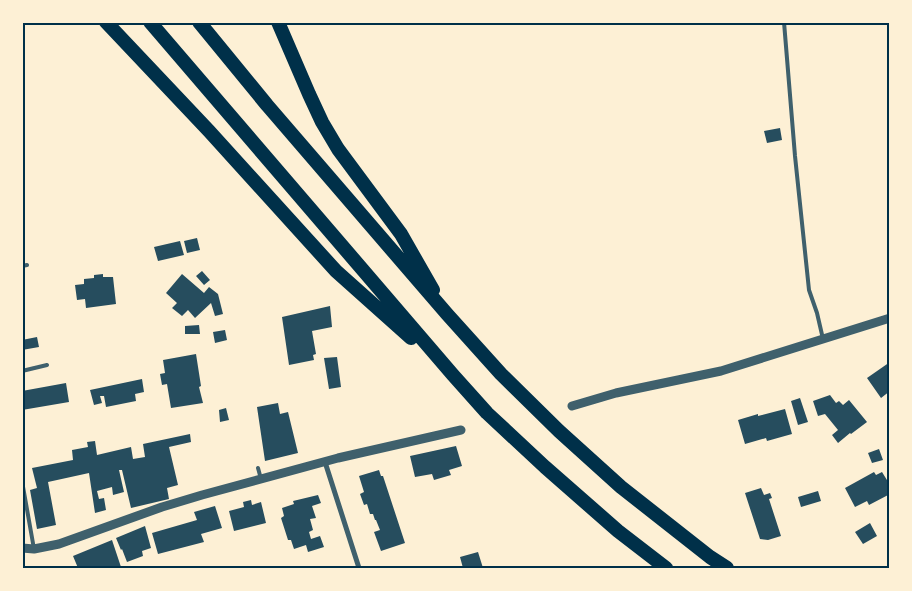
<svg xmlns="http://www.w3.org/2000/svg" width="912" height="591" viewBox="0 0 912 591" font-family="Karla,sans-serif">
<rect width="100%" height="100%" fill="#fdf0d5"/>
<path fill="#264d5e" d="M780,128L782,140L767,143L764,131Z
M197,238L200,250L187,253L184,241Z
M180,241L184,255L158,261L154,247Z
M202,271L210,280L204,285L196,276Z
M103,274V277H113L116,304L86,308L85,299L77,300L75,285L84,284V279L94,278V275Z
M182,274L204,293L209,287L218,294L223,314L215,316L211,303L195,318L188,310L182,316L172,308L177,303L166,293Z
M330,306L332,327L312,331L316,354L313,355L314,360L289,365L282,317Z
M199,325L200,334H185V326Z
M225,330L227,340L215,343L213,332Z
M37,337L39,347L22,350V340Z
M196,354L201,386L199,387L203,403L171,408L167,384L162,385L160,374L165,373L163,360Z
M337,357L341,387L329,389L324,358Z
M890,362V391L881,398L867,378Z
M142,379L144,392L135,394L136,401L106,407L104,396H100L102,403L94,405L90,390Z
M66,383L69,402L22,410V391Z
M830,395L836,403L839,401L843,405L849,400L867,422L851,434L850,433L838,443L832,435L838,430L825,414L818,416L813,401Z
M800,398L808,422L798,425L791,401Z
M278,403L280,414L288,412L298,453L265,461L257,407Z
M226,408L229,420L220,422L219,410Z
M785,409L792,434L767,441L766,438L745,444L738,420L758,414V416Z
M190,434L191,442L169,447L178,485L167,488L169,499L131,508L122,470H119L124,492L113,495L112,487L97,491L99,499L104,498L106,510L95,513L89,473L48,482L56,525L37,529L30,490L37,488L32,468L73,460L72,450L88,447L87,442L95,441L97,455L131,447L133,459L145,457L143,444Z
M456,446L462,466L449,470L451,475L434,480L432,474L415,477L410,456Z
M879,449L883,460L872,463L868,453Z
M379,470L381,476H383L405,543L381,551L374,532L380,530L376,520H375L373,514H370L367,504L364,505L360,494L364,492L359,476Z
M874,472L876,475L882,472L890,485V494L869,505L867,501L855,507L845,488Z
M761,488L764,495L770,493L772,498L769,499L781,536L768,540L760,539L745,493Z
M818,491L821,501L801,507L798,497Z
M318,495L321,503L312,506L316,518L310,519L313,530L309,532L311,539L320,536L324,547L308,552L306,545L294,549L291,540H288L281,518L284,516L282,508L294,504L293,501Z
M251,500L252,505L261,502L266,523L234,531L229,511L244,507L243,502Z
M215,506L222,528L201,534L204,542L158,554L152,533L197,520L194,512Z
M870,523L877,536L863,544L855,532Z
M145,526L151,548L142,551L143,556L127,562L122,549L121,550L116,538Z
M112,540L121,567L118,568H78L73,556Z
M478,552L483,568H463L460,557Z"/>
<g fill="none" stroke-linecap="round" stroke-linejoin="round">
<path stroke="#3f606c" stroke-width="4" d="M784,22L795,156L809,290L817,313L823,339
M22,266L27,265
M22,371L47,365
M258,468L261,479
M22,481L34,549"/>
<path stroke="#3f606c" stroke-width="5" d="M325,462L359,568"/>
<path stroke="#3f606c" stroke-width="9" d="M572,406L616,393L721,371L890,318
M22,548L34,549L59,544L162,507L202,495L338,458L461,430"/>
<path stroke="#003049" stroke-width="14" d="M106,22L209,131L336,271L411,338
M150,22L453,375L487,413L545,467L618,531L666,568
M199,22L267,105L447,314L501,374L559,431L621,487L710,557L727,568
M278,22L309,94L322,122L338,149L401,234L433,290"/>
</g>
<rect width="912" height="591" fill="none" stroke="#fdf0d5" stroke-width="48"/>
<rect x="24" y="24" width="864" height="543" fill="none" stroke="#003049" stroke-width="2"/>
</svg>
